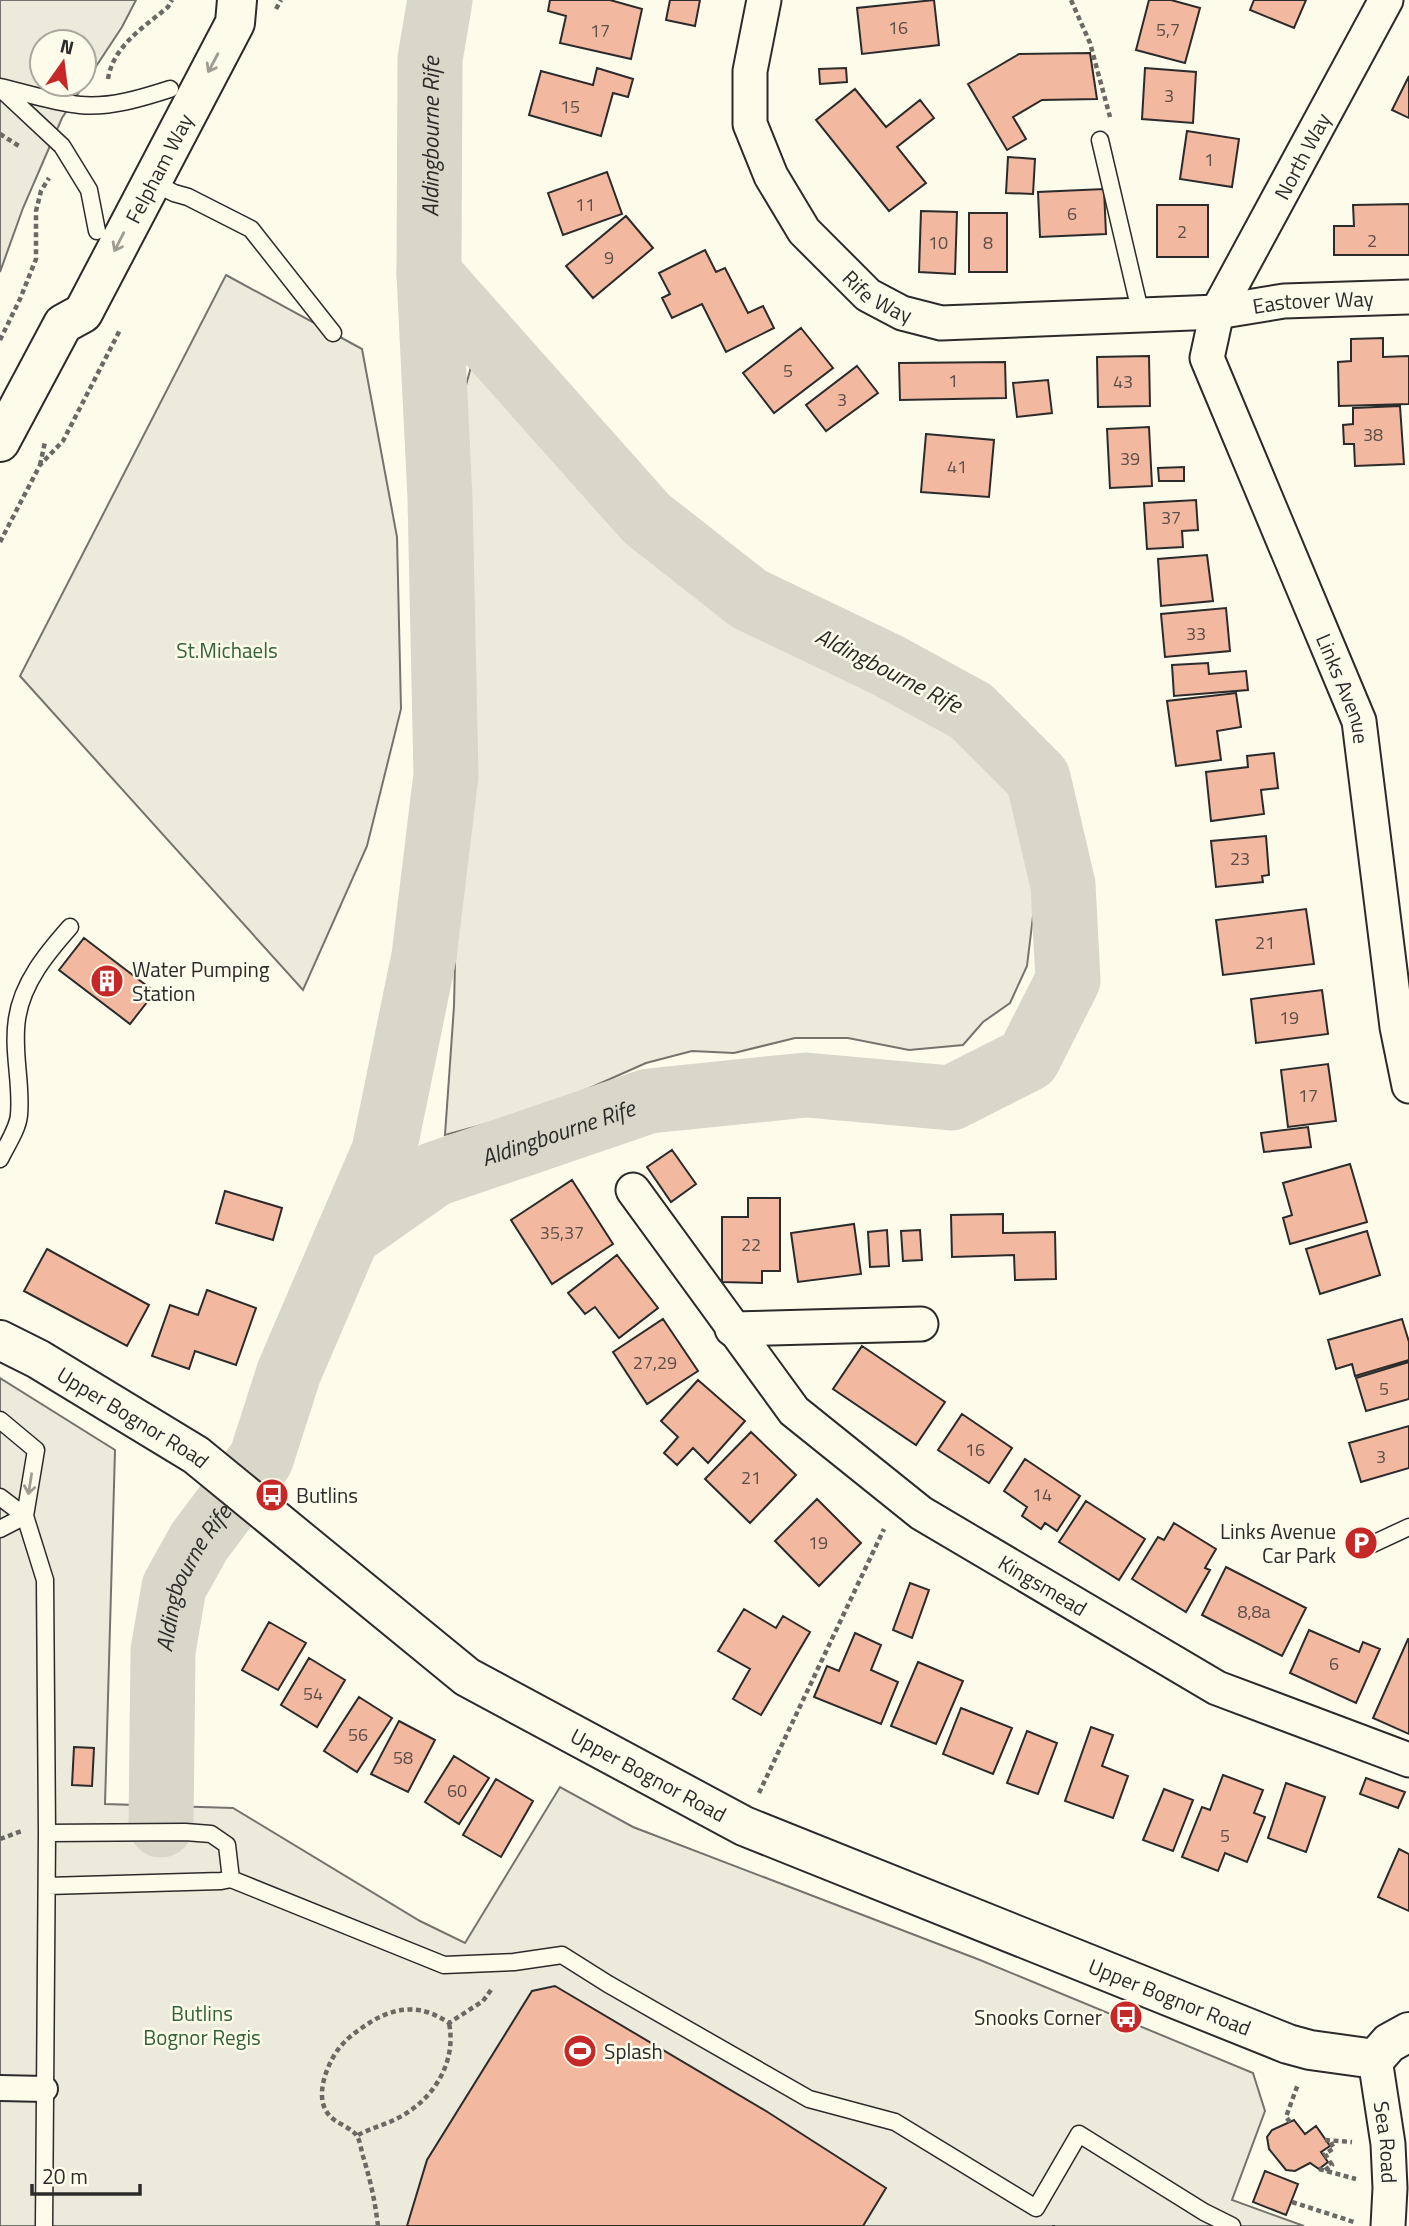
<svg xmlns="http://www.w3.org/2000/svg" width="1409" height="2226" viewBox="0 0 1409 2226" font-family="'Titillium Web',sans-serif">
<rect width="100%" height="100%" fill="#fdfbea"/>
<path fill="#ecebdb" stroke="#74746e" stroke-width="2" fill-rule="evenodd" d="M0,0H136L122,27L62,118L23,208L0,272ZM42,42H84V84H42Z
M226,275L362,349L397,537L401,709L367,846L303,990L20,676Z
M472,363L539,436L600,509L672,576L787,646L895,695L959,732L1028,804L1033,875V916L1027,966L1010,1003L983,1022L963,1045L909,1050L848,1038H795L734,1053L692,1051L646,1063L565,1099L522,1114L445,1135L454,1006L456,920L467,788L468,700L464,591L466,509L462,400Z
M0,1378L115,1450L105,1804L233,1808L420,1921L465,1943L560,1787L633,1827L980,1960L1253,2073L1265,2111L1232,2200L1304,2226H0Z"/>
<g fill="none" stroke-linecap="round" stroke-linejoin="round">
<g stroke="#d8d7c9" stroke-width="65">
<path id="s1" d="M348,1235L435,1174L649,1101L806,1085L951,1098L1028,1059L1068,980L1063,885L1038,778L971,711L887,665L749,599L647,519L429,274"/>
<path id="s2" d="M161,1825L163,1651L174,1587L199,1542L261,1459L289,1372L384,1151L424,956L446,775L440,498L429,274L430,59L440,0"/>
</g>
</g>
<path fill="#f2b8a0" stroke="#2b2b2b" stroke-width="2" d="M550,0H610L642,9L631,59L560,43L566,16L548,11Z
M670,0H700L695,26L666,20Z
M934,0L939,45L862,54L857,8Z
M1149,0H1171L1200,8L1185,63L1136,50Z
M1254,0H1306L1294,28L1250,10Z
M1090,53L1097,99L1042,100L1013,117L1026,139L1007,150L968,84L1019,54Z
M597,68L633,79L628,97L613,93L601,136L529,115L541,71L593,85Z
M846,68L847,82L820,84L819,69Z
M1145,68L1196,72L1193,123L1142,119Z
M1409,76V118L1392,110Z
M855,89L886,127L920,100L934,118L897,147L926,183L889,211L816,120Z
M1187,131L1239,139L1232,187L1180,179Z
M1008,157L1035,159L1033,194L1006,193Z
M607,172L622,214L563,235L548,193Z
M1104,189L1106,234L1040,237L1038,192Z
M1409,204V255H1334V226H1354L1353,205Z
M1157,205H1208V257H1157Z
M921,211L957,212L955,274L919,272Z
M969,213H1007V272H969Z
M626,216L653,248L593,298L566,266Z
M705,250L716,272L725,268L748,313L763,306L774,328L726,352L702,304L672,318L662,298L670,294L659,273Z
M801,328L833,368L774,413L743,373Z
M1383,338V357L1409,356V404L1339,406L1338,362L1351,361V339Z
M1149,356L1150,406L1098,407L1097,357Z
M1005,362L1006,398L900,400L899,363Z
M857,366L878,393L826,431L806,405Z
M1048,380L1052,413L1017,417L1013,383Z
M1400,406L1404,464L1355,466L1354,444H1344L1343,425L1353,424V408Z
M1149,427L1152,486L1110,488L1107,429Z
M926,434L994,440L989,497L921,492Z
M1184,467V481H1159L1158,468Z
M1196,500L1198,530L1182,531L1183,547L1147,549L1144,503Z
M1207,555L1213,601L1161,606L1158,559Z
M1226,608L1230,651L1165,657L1161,614Z
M1208,663L1209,674L1246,671L1248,690L1174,696L1172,665Z
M1236,693L1241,727L1217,731L1221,760L1176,766L1167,701Z
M1274,753L1278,788L1261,790L1264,814L1211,821L1206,772L1248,767L1247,756Z
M1266,836L1269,875L1262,876L1263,882L1216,887L1211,841Z
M1306,909L1314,964L1223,975L1216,920Z
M84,938L155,992L130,1024L59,970Z
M1322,990L1328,1034L1256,1043L1251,999Z
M1328,1064L1336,1121L1288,1127L1281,1070Z
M1308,1127L1311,1147L1264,1152L1261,1133Z
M672,1150L696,1184L671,1202L647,1167Z
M1350,1164L1367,1222L1290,1244L1283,1218L1292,1215L1283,1183Z
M572,1180L613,1244L552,1284L511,1220Z
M225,1191L282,1208L273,1240L216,1223Z
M748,1198H780V1271H762V1283L722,1282V1217H748Z
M1003,1214V1233L1055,1232L1056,1279L1015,1280L1014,1255L952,1257L951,1215Z
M854,1224L861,1274L798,1282L791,1233Z
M887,1230L889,1266L870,1267L868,1232Z
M920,1230L922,1260L903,1261L901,1231Z
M1367,1231L1380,1275L1320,1294L1306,1249Z
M47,1249L149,1305L127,1346L24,1291Z
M617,1255L658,1308L619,1338L595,1307L585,1314L568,1293Z
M207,1290L256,1308L236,1365L195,1351L189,1369L152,1356L170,1305L198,1315Z
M663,1319L698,1371L647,1404L613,1352Z
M1402,1319L1409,1342V1360L1355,1376L1352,1364L1336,1369L1328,1340Z
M862,1346L945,1402L916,1445L833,1389Z
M1409,1362V1399L1366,1411L1356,1378Z
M698,1380L745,1421L708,1463L693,1448L677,1465L664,1453L678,1437L661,1421Z
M962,1414L1012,1448L989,1483L938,1450Z
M1409,1426V1468L1361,1482L1349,1443Z
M751,1432L796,1475L750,1523L705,1479Z
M1025,1459L1080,1496L1057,1531L1045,1523L1041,1529L1022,1516L1027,1507L1004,1491Z
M817,1499L861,1543L819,1586L775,1541Z
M1086,1501L1145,1539L1119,1580L1059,1542Z
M1174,1523L1216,1549L1205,1568L1210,1570L1186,1612L1132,1579L1158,1537L1164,1540Z
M1226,1567L1306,1608L1282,1656L1202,1615Z
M910,1583L929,1590L912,1638L893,1630Z
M744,1609L776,1628L783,1616L810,1632L761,1715L733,1699L750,1669L718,1651Z
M269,1622L306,1643L278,1690L242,1670Z
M1309,1630L1359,1652L1363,1642L1380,1649L1356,1703L1290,1673Z
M855,1633L881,1645L871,1670L898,1682L881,1724L814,1697L827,1666L839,1671Z
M1408,1639H1409V1734L1373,1718Z
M309,1658L345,1680L317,1727L281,1705Z
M918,1662L963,1681L936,1744L891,1726Z
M359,1697L392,1718L357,1772L324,1751Z
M961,1708L1012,1728L993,1774L943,1754Z
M399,1721L435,1740L408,1792L371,1774Z
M1091,1727L1113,1735L1102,1766L1128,1776L1113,1818L1065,1801Z
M1027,1731L1057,1743L1038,1794L1007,1783Z
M74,1747L94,1748L92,1786L72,1785Z
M454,1756L489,1778L459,1824L425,1802Z
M1223,1775L1263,1790L1254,1813L1265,1817L1247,1862L1225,1853L1218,1871L1182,1857L1202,1807L1210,1810Z
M1366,1778L1405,1792L1398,1808L1360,1794Z
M496,1779L533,1801L501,1857L463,1835Z
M1286,1783L1325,1797L1306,1852L1268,1838Z
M1164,1789L1193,1800L1173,1851L1143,1840Z
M1399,1849L1409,1854V1911L1378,1897Z
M555,1986L766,2111L886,2188L863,2226H407L427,2160L532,1991Z
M1294,2120L1305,2134L1316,2126L1330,2146L1321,2152L1328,2162L1319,2169L1310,2163L1295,2171L1286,2170L1269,2149L1267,2137L1272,2130Z
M1265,2171L1298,2184L1286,2215L1253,2202Z"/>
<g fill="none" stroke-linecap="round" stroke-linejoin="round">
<defs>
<path id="service" d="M0,87C26,93 53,102 80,105C110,108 142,98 170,89
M0,88L62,146L89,190L97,231
M1100,140L1141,315
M150,181L174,193L188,197L251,229L333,333
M0,1159C6,1146 18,1129 19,1115C22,1083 12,1051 17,1019C22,983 47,953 70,927
M0,1420L36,1450L25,1516L45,1580L47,1833L44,2226
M0,1497L25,1516
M0,1529L25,1516
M1364,1548L1409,1527
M47,1833L185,1832L211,1834L227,1845L231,1879
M47,1886L221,1881L231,1879L444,1965L514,1962L562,1955L608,1984L809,2099L895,2122L1036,2208L1079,2134L1204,2212L1232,2226"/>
<path id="pedestrian" d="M0,2088L45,2089"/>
<g id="minor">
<path id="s3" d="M764,0L750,71V124L771,176L804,231L868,295L902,313L941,323L1217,312L1284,301L1409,297"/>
<path id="s4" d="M1386,0L1217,312L1207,358L1359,721L1397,1027L1409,1086"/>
<path id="s5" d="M633,1190L794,1411L921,1513L1217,1688L1409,1760"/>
<path d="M732,1329L921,1324"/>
<path id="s6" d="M1375,2059L1388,2144L1390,2188L1388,2226"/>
</g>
<g id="tertiary">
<path id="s7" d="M0,1340L38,1359L196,1455L467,1677L744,1826L1288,2044L1310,2050L1375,2059L1389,2043L1409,2032"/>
</g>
<g id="secondary">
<path id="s8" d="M0,442L63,324L83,313L235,23L237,0"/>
</g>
</defs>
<use href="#service" stroke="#2b2b2b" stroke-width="19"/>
<use href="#pedestrian" stroke="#2b2b2b" stroke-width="28"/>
<use href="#minor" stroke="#2b2b2b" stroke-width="37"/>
<use href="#tertiary" stroke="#2b2b2b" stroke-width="42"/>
<use href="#secondary" stroke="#2b2b2b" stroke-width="42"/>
<path stroke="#6a6964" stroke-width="4.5" stroke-dasharray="5 3.5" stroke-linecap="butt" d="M1071,0L1090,43L1110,117
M276,9L281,0
M108,79C113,46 144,27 168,7L172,0
M0,134L19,146
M0,340L20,299L36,259V211L41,191L49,178
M40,465L45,442
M0,542L40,465L63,441L120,330
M759,1793L884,1529
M0,1839L22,1831
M1290,2122L1286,2117L1298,2084
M358,2135C371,2128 385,2125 398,2118C433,2100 457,2063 449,2023
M1325,2140L1352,2142
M1319,2169L1356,2179
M1325,2170L1332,2165L1325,2154L1334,2148L1329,2140
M1292,2202L1354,2222
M378,2226C375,2201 370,2178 362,2153C361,2148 360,2142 358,2138C354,2128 336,2124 329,2115C314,2098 326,2067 337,2051C346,2038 361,2028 374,2020C401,2005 424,2006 449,2023L483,2001L491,1990"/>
<use href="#service" stroke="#fdfbea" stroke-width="16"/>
<use href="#pedestrian" stroke="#fdfbea" stroke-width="24"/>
<use href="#minor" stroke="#fdfbea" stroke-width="33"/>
<use href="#tertiary" stroke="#fdfbea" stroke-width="38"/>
<use href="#secondary" stroke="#fdfbea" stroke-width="38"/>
<path stroke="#2b2b2b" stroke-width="2" stroke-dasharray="9 3.5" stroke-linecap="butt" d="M1052,2226H1055"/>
</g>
<defs><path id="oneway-shaft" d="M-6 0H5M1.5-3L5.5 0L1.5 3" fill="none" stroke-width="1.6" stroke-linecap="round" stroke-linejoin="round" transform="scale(1.75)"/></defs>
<g stroke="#9e9d94">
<use href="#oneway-shaft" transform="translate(213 63) rotate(118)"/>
<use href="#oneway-shaft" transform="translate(119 242) rotate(117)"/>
<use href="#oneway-shaft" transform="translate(30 1484) rotate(99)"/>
</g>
<defs>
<symbol id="building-disc" viewBox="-11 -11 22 22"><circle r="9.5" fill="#c62828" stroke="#fdfbea"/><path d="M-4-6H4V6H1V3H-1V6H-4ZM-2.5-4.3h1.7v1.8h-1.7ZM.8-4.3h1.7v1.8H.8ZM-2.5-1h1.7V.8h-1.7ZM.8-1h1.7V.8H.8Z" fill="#fff"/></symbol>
<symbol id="bus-disc" viewBox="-11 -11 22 22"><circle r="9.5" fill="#c62828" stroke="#fdfbea"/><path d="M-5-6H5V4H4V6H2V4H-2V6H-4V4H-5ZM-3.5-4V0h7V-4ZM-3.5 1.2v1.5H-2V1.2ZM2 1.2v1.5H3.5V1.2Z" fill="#fff"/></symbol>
<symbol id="parking-disc" viewBox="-11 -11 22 22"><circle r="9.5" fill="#c62828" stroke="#fdfbea"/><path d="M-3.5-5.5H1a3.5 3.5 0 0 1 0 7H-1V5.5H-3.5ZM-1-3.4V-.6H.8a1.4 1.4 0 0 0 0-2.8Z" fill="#fff"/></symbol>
<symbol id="stadium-disc" viewBox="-11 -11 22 22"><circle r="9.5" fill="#c62828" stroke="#fdfbea"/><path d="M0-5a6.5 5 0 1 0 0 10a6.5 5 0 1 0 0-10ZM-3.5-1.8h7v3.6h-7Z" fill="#fff"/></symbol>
</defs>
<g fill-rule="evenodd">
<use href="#building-disc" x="88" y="962" width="38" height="38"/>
<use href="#bus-disc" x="253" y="1476" width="38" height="38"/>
<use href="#parking-disc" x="1342" y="1524" width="38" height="38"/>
<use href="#bus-disc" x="1107" y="1998" width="38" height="38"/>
<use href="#stadium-disc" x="561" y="2032" width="38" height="38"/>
</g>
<g text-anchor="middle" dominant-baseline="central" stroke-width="5" stroke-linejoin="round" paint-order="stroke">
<g font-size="18" fill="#5d4e48">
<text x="898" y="27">16</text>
<text x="1168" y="29">5,7</text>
<text x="600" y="30">17</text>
<text x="1169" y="95">3</text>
<text x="570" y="106">15</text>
<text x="1209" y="159">1</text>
<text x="585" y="204">11</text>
<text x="1072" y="213">6</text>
<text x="1182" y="231">2</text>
<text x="1372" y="240">2</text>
<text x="938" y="242">10</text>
<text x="988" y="242">8</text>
<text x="609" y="257">9</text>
<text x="788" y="370">5</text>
<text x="953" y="380">1</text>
<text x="1123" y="381">43</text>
<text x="842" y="399">3</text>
<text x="1373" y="434">38</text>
<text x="1130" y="458">39</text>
<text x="957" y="466">41</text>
<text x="1171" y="517">37</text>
<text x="1196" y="633">33</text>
<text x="1240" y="858">23</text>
<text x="1265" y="942">21</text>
<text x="1289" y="1017">19</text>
<text x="1308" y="1095">17</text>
<text x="562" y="1232">35,37</text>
<text x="751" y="1244">22</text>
<text x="655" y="1362">27,29</text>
<text x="1384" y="1388">5</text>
<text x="975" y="1449">16</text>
<text x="1381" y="1456">3</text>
<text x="751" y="1477">21</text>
<text x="1042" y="1494">14</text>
<text x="818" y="1542">19</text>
<text x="1254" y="1611">8,8a</text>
<text x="1334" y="1663">6</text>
<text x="313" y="1693">54</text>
<text x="358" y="1734">56</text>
<text x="403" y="1757">58</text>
<text x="457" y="1790">60</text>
<text x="1225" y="1835">5</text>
</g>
<g font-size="21" fill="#2b2b2b" stroke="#fdfbea">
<text transform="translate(1302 156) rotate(-62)">North Way</text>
<text stroke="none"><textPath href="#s8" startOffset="320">Felpham Way</textPath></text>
<text stroke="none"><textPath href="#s3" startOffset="345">Rife Way</textPath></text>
<text stroke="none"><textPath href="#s3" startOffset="788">Eastover Way</textPath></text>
<text stroke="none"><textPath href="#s4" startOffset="760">Links Avenue</textPath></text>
<text stroke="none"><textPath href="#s7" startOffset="154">Upper Bognor Road</textPath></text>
<text stroke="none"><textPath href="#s5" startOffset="578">Kingsmead</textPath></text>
<text stroke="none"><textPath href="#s7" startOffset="784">Upper Bognor Road</textPath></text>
<text stroke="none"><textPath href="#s7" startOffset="1351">Upper Bognor Road</textPath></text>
<text stroke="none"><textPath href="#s6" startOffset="84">Sea Road</textPath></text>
</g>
<g font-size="21" fill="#34623c" stroke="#fdfbea">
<text x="227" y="650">St.Michaels</text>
<text x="202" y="2013">Butlins<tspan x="202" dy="24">Bognor Regis</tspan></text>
</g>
<g font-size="21" fill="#2b2b2b" stroke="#fdfbea" text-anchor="start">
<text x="132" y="969">Water Pumping<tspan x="132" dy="24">Station</tspan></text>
<text x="296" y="1495">Butlins</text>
<text x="1336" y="1531" text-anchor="end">Links Avenue<tspan x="1336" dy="24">Car Park</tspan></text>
<text x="1102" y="2017" text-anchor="end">Snooks Corner</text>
<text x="604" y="2051">Splash</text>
</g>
<g font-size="23" font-style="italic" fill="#2b2b2b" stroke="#fdfbea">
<text stroke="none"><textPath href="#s2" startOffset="1746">Aldingbourne Rife</textPath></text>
<text transform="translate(889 670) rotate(27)">Aldingbourne Rife</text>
<text stroke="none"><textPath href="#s1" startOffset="236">Aldingbourne Rife</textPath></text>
<text stroke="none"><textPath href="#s2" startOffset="254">Aldingbourne Rife</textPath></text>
</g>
</g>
<g transform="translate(63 63) rotate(14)"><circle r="33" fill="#fdfbea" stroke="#a9a89e" stroke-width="2"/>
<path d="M0-5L12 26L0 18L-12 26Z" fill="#c62828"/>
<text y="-10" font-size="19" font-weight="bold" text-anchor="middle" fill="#2b2b2b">N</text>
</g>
<path d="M32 2184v10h108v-10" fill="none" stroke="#2b2b2b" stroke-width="3.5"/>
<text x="42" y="2184" font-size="21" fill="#2b2b2b" stroke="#fdfbea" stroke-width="5" paint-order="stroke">20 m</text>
</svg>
